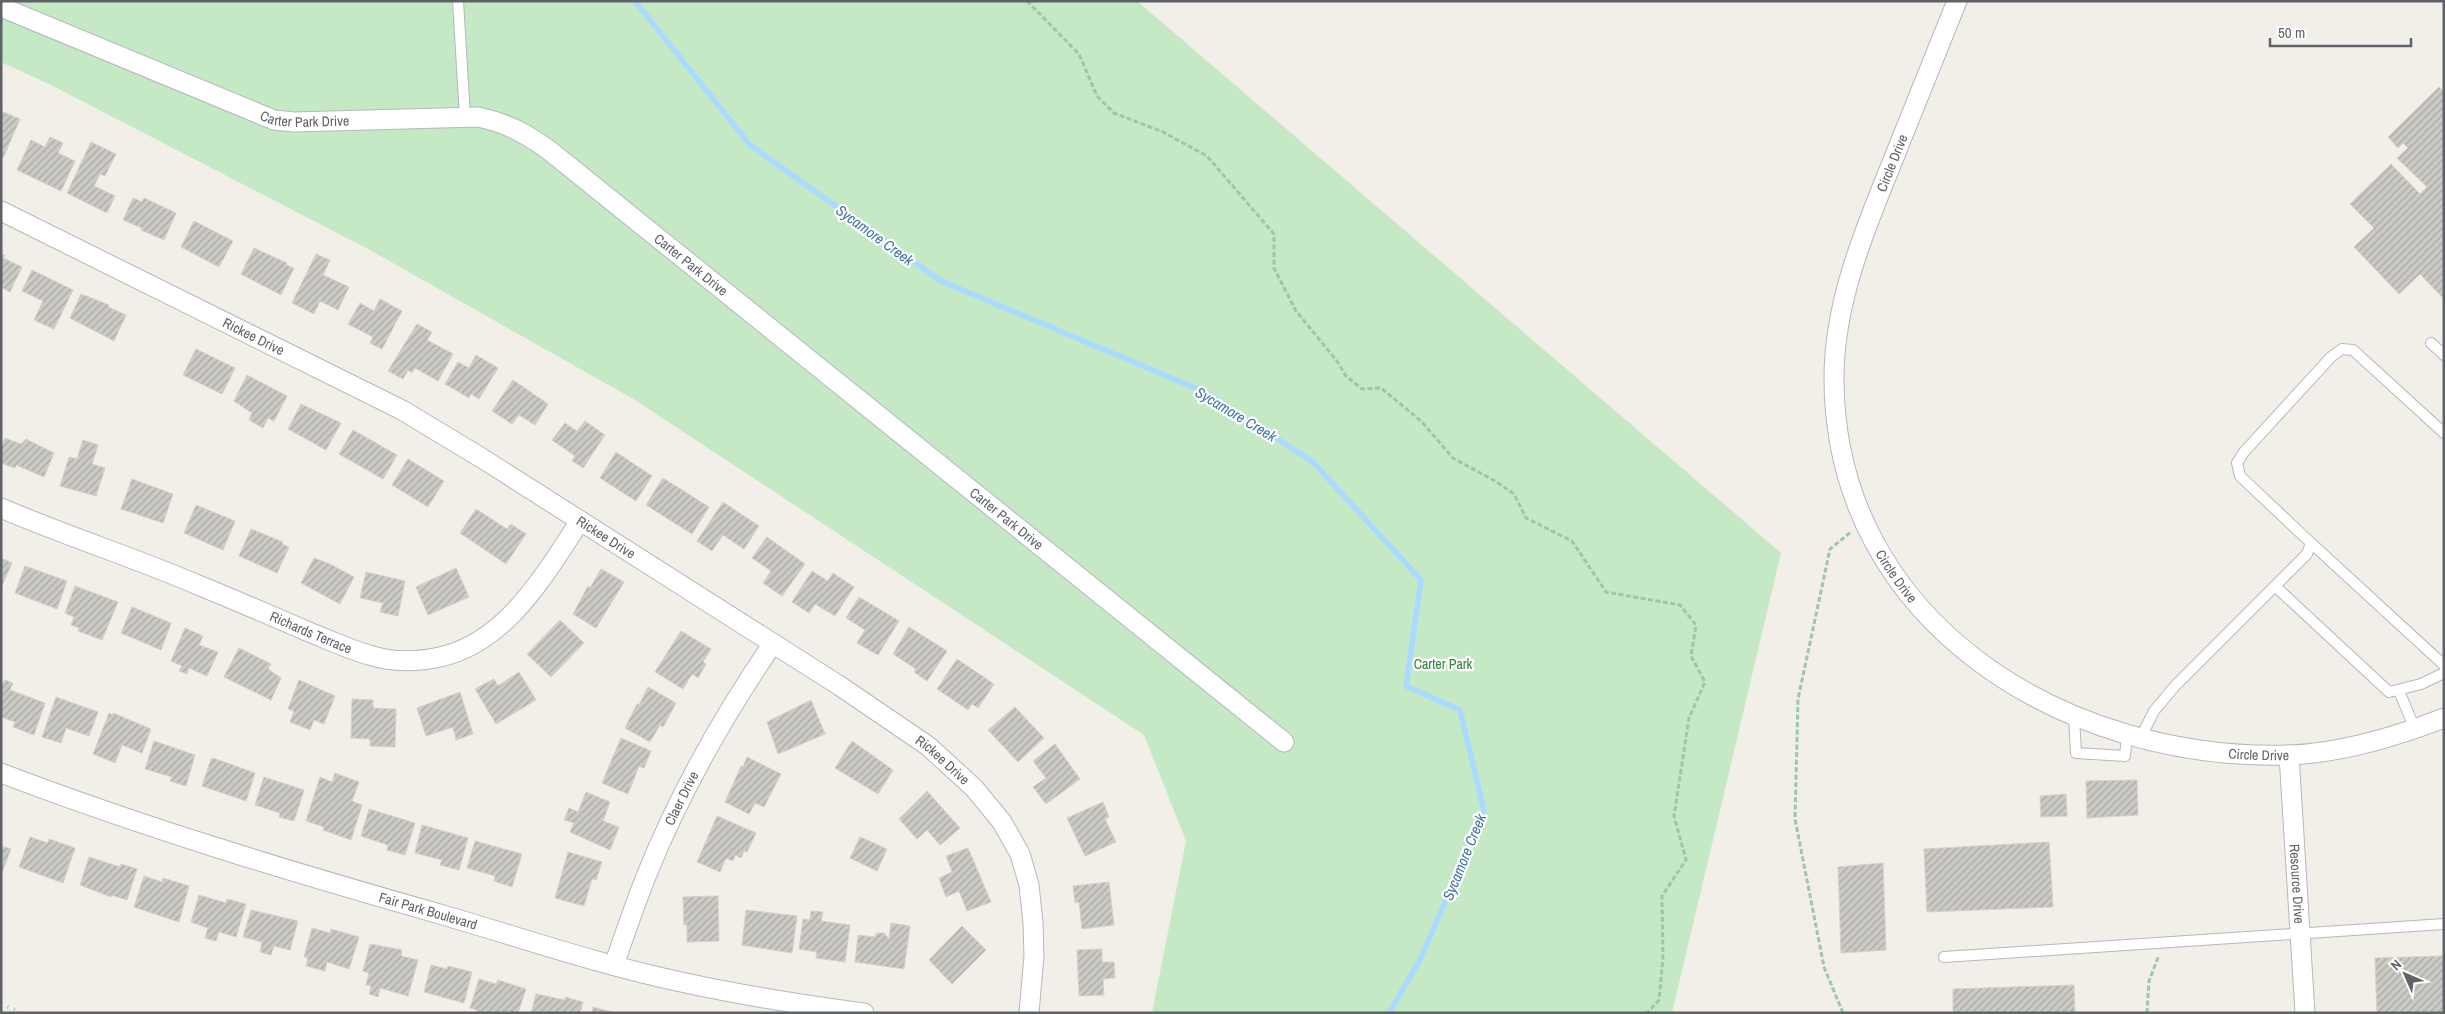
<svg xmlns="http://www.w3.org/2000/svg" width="2445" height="1014" viewBox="0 0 2445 1014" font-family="'Archivo Narrow',sans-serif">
<defs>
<pattern id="building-hatch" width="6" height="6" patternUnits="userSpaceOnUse" patternTransform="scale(1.25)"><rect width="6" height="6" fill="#cccac5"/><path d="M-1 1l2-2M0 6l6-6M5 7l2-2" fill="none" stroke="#a9a8a4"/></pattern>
</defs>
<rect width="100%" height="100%" fill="#f1efe8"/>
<path fill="#c5e8c5" d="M1,1H1137L1781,553L1672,1013H1152L1186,841L1144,735L635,400L368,249L51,85L1,62Z"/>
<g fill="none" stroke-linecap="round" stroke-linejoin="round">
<path stroke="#aadaff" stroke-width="5.5" d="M635,1L750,145L941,281L1207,393L1313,462L1421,580L1406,686L1460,710L1484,811L1421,958L1389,1013"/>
</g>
<path fill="url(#building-hatch)" stroke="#d6d1c6" d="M2439,87L2444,92V295L2442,297L2420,274L2399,294L2354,247L2374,228L2350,204L2391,164L2420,194L2427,187L2397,158L2408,148L2403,143L2398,148L2388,137Z
M1,111L20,119L3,158L1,157Z
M50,137L63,143L58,153L75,161L61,191L17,170L31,140L45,147Z
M91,142L116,154L105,176L100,174L94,186L115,196L107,213L67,193Z
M133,198L142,202L144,198L176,213L164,240L141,230L142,228L123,220Z
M194,221L233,241L219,267L181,247Z
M254,248L287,263L286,265L294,268L281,295L241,274Z
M1,254L5,255L3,258L22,267L10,292L1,287Z
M316,254L330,260L323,275L349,287L338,310L320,301L314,314L292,303Z
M32,270L73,290L54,329L34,320L43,301L22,291Z
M81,294L109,305L108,307L126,315L114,341L70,318Z
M380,299L402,311L382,349L370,343L373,337L348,324L360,303L374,311Z
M417,324L432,332L427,340L453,354L438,381L415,368L412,373L408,370L403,379L388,371Z
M196,349L235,368L222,394L183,375Z
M476,355L498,368L479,399L471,394L469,398L445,384L458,362L469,368Z
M247,375L287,396L274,421L268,418L263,428L249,420L252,413L234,401Z
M513,380L548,404L535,425L519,415L512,424L492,411Z
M301,404L341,423L326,450L288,429Z
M585,421L605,435L583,468L572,461L575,456L552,440L565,423L577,431Z
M353,430L397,455L383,479L339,454Z
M5,438L21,444L26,439L54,453L44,477L16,465L15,468L1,463V448Z
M83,440L98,445L92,464L105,468L96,496L60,486L69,457L77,459Z
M616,452L652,476L636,501L600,478Z
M408,459L444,481L428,507L392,485Z
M663,478L709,507L692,534L646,505Z
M132,479L173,494L163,523L121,509Z
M723,502L759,526L744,549L723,535L712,551L697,541Z
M196,505L235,521L223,550L184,533Z
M476,509L507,529L511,524L526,534L506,564L460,533Z
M251,529L283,542L282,544L289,547L277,573L239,556Z
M767,537L805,564L782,596L763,583L771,571L752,558Z
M1,558L12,563L1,588Z
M314,558L330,564L354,577L340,604L301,583Z
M25,566L67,581L57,609L15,593Z
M456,568L469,597L428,615L416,587Z
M601,569L624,582L596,628L573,614L588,586L590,588Z
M812,571L828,581L833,573L854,587L835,616L815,604L809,613L792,602Z
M366,572L405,581L398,616L380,612L383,603L360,598Z
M75,586L118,602L102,640L78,631L79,628L71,625L74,617L65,613Z
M859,597L899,621L878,655L857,643L865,630L846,618Z
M132,607L171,623L161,650L121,633Z
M560,620L584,643L551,677L527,654Z
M909,627L947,651L927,681L914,672L916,669L893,654Z
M185,628L203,636L199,645L218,652L207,676L189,668L187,674L179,671L182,666L171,661Z
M681,631L711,649L703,662L706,664L698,678L692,674L683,689L655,672Z
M239,648L271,664L268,669L281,678L271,700L224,677Z
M957,659L994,684L978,708L972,704L968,710L937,689Z
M519,672L536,700L496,724L475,689L494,679L498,686Z
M5,680L13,683L10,690L45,703L34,735L13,727L15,722L1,717V686Z
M299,680L335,696L324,724L314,720L310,730L290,722L294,711L288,709Z
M648,687L676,703L663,727L660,725L650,742L625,728L637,704L639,705Z
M460,692L473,734L456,740L453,727L426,736L417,708Z
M56,697L98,712L89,736L66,728L61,743L42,737Z
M352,699L373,700V708L396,709L395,747L370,746V739L351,738Z
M811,700L825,734L778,754L767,722Z
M1015,707L1044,738L1018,762L988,730Z
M109,713L112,715L113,713L151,729L142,753L122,745L115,763L93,754Z
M621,738L651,751L644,768L639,766L628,794L602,783Z
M154,741L195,755L186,786L170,781L172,777L145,769Z
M852,741L893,770L878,794L835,768Z
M1055,744L1080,779L1046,804L1033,787L1046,778L1033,761Z
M747,757L781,774L764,807L755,803L749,814L725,802L741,766L743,767Z
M213,758L255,773L246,801L202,786L211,759Z
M335,773L359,782L352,801L362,805L351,840L323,830L324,827L306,821L320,777L332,782Z
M264,777L304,790L294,821L279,817L280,813L255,805Z
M2137,780L2138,815L2087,818L2086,781Z
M927,791L960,828L940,845L927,830L917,839L899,819Z
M586,792L610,802L603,821L619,827L610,850L570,832L574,823L564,820L569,808L578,812Z
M2066,794L2067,816L2041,817L2040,796Z
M1103,802L1109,817L1105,819L1116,842L1085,856L1067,818Z
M369,809L415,823L405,855L387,850L388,845L361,836Z
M717,816L756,833L747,852L744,851L741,858L735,855L733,861L726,858L720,872L697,862Z
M422,825L468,838L459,870L440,865L442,860L415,853Z
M30,837L48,843L49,839L75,848L63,883L19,867Z
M860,837L887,849L877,871L850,858Z
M475,841L522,854L512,887L494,881L495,876L467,868Z
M2049,842L2053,907L1927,912L1924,849Z
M1,846L11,849L1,875Z
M968,848L991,902L967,911L959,891L946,897L939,878L952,872L946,856Z
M568,852L602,862L596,880L592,879L584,906L555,898Z
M89,857L120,867L121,864L137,869L127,900L111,895V897L80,885Z
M1883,863L1886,950L1841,953L1838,867Z
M144,876L162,882L163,878L189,886L179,922L134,907Z
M1109,882L1114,925L1082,929L1079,902L1075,903L1073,886Z
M199,895L226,903L227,899L246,904L236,937L219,932L216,941L205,938L208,928L191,922Z
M718,896L719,941L687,942V925H684L683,897Z
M251,910L298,921L290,950L274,946L271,955L260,952L262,942L243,937Z
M746,910L797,916L792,953L742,945Z
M811,911L823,912L821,921L850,925L845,962L816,958L817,952L799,949L803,919L810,920Z
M891,923L910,926L904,969L855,962L858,935L874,937L877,933H884L889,939Z
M962,926L986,950L952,984L929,960Z
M312,928L330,933L331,929L359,937L349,969L327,962L325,971L306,966L308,958L304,957Z
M370,944L402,950L401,956L418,960L408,996L380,988L378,997L369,994L371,986L366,985L369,973L363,971Z
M1102,949V962H1114L1115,978L1103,979L1104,995L1079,996L1077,950Z
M2444,956V1013H2377L2375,958Z
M431,965L447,969L448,966L472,972L464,1003L424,992Z
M479,979L496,984L498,980L526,989L518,1013H476L477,1010L470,1008Z
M2074,985L2075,1013H1953V989Z
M536,994L565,1000V997L583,1002L580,1013H531Z
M593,1007L616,1013H592Z"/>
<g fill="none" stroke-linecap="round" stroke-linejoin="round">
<defs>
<path id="service" d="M458,1L465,117
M2431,343L2444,355
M2311,543L2444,665
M2275,586L2389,692L2421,684L2444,673
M2399,691L2415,729
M2074,717L2076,753L2125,756L2127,735
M2140,739L2154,711L2175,686L2307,554L2311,543L2240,476L2237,463L2244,452L2331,357L2342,349L2353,350L2444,433
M1944,957L2444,924"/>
<g id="minor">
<path id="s1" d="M1957,1C1936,54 1914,107 1893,160C1865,229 1834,302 1834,378C1834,622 2065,762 2290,755C2342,753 2395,737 2444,718"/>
<path id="s2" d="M1,7L274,120L294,122L478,117C507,123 527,134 550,151L1284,742"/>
<path id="s3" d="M1,211L402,410L480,457L840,686L928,746L974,788L1002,822L1020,854L1029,885L1033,923L1034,956L1029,1013"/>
<path id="s4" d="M1,508C66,536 133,557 198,585C235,600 272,616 309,632C329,640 348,649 369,655C391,662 417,662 440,657C507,642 545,574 580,521"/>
<path id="s5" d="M2289,755L2305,1013"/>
<path id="s6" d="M1,773C145,828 295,873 443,915C522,938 601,965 681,982C741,995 803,1005 864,1013"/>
<path id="s7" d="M614,965C624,936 634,907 645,879C678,796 722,718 772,645"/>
</g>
</defs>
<use href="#service" stroke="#b5b8bc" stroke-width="12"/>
<use href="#minor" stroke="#b5b8bc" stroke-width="21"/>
<path stroke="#9cc7a9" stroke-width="3" stroke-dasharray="5 2.5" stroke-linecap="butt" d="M1027,1L1079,54L1097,96L1114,113L1163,132L1207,156L1274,234V268L1296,311L1337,361L1346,376L1362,389L1381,388L1421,421L1453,458L1495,481L1514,494L1526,518L1572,541L1606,592L1680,605L1696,625L1691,656L1705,682L1689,718L1674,816L1686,860L1662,896L1663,958L1659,1000L1647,1013
M1843,1013L1824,967L1795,819L1798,699L1830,549L1851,532
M2147,1013L2149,981L2159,955"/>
<use href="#service" stroke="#fff" stroke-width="10"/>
<use href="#minor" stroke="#fff" stroke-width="19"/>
<path stroke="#b6b7b8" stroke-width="4" stroke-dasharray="1 6" stroke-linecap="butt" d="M1,1004L22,1013"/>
</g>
<g text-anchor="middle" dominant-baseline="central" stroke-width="4.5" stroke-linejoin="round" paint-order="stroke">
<g font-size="14" fill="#5f6368" stroke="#fff">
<text stroke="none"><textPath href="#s2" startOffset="326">Carter Park Drive</textPath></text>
<text transform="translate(1892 163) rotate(-68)">Circle Drive</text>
<text stroke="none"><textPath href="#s2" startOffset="761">Carter Park Drive</textPath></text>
<text stroke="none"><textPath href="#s3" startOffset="282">Rickee Drive</textPath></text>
<text stroke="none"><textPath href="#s2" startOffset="1166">Carter Park Drive</textPath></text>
<text stroke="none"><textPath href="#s3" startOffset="688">Rickee Drive</textPath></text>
<text stroke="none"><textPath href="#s1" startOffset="610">Circle Drive</textPath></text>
<text stroke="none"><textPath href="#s4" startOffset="334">Richards Terrace</textPath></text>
<text stroke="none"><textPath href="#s1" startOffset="1029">Circle Drive</textPath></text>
<text stroke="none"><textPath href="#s3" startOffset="1092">Rickee Drive</textPath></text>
<text stroke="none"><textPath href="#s7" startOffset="180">Claer Drive</textPath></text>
<text stroke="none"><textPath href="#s5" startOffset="129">Resource Drive</textPath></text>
<text stroke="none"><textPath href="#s6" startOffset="449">Fair Park Boulevard</textPath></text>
</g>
<g font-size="14" fill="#348238" stroke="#fff">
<text x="1443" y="664">Carter Park</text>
</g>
<g font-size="15" font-style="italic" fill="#4174aa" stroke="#fff">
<text transform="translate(875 235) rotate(36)">Sycamore Creek</text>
<text transform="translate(1236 414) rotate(31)">Sycamore Creek</text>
<text transform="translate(1464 857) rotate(-68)">Sycamore Creek</text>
</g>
</g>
<rect width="2445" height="1014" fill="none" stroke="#5f6368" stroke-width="5"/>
<g transform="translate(2405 974) rotate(315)" stroke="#ffffff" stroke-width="4" paint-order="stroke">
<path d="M0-4L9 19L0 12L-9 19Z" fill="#5f6368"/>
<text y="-8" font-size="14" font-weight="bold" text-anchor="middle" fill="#5f6368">N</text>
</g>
<path d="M2270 38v8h141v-8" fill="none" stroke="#5f6368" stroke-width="2.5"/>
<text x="2278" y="38" font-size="15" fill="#5f6368" stroke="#ffffff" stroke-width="4" paint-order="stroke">50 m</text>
</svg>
